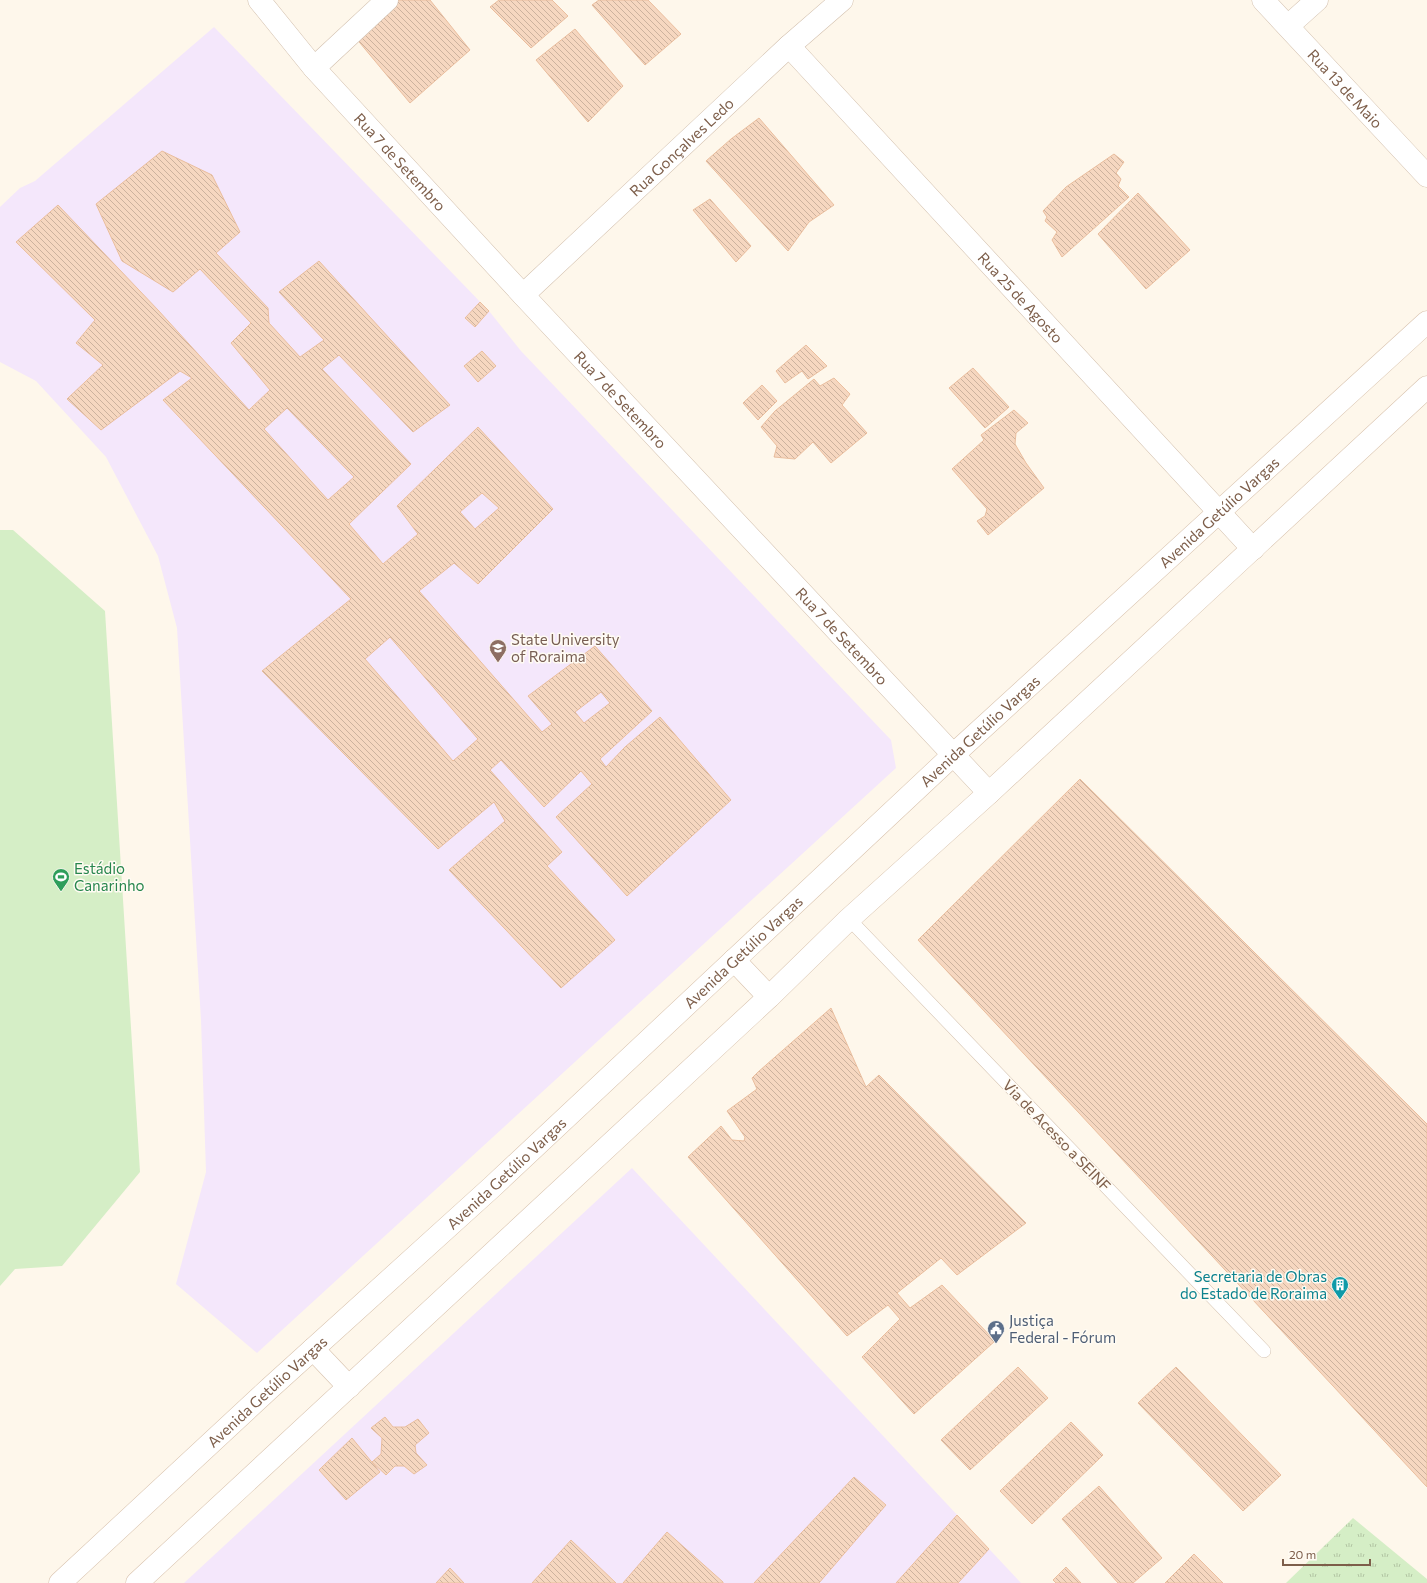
<svg xmlns="http://www.w3.org/2000/svg" width="1427" height="1583" viewBox="0 0 1427 1583" font-family="Commissioner,sans-serif">
<defs>
<pattern id="grass-tufts" width="24" height="20" patternUnits="userSpaceOnUse"><rect width="24" height="20" fill="#d5eec6"/><path d="M3 7l-1-3M5 7V3M7 7l1-3M15 17l-1-3M17 17v-4M19 17l1-3" fill="none" stroke="#b2c4a3"/></pattern>
<pattern id="building-back-hatch" width="6" height="6" patternUnits="userSpaceOnUse"><rect width="6" height="6" fill="#f6d7c0"/><path d="M-1 5l2 2M0 0l6 6M5-1l2 2" fill="none" stroke="#ccb29e"/></pattern>
</defs>
<rect width="100%" height="100%" fill="#fef7eb"/>
<path fill="#f4e7fb" d="M214,27L489,311L521,351L891,740L896,768L257,1353L176,1284L206,1172L201,1020L177,628L158,556L106,457L36,381L0,362V207L20,188L35,181Z
M632,1168L1021,1583H184Z"/>
<path fill="url(#grass-tufts)" d="M1353,1518L1427,1579V1583H1286Z"/>
<path fill="#d5eec6" d="M0,530H13L105,611L140,1172L62,1266L15,1269L0,1286Z"/>
<path fill="url(#building-back-hatch)" stroke="#eabe9e" fill-rule="evenodd" d="M398,0H430L470,50L410,103L355,37Z
M499,0H552L568,16L531,48L490,7Z
M599,0H648L681,34L645,65L592,5Z
M575,29L623,86L588,122L536,60Z
M759,118L834,205L809,222L788,251L706,161L731,139Z
M162,151L212,175L240,232L216,253L268,308L269,323L300,357L324,340L279,292L319,261L450,405L413,432L339,355L322,369L411,464L349,524L383,564L418,534L397,506L478,427L553,509L478,584L454,563L419,591L542,732L552,724L528,696L595,646L652,711L600,759L606,767L625,747L660,717L731,800L627,896L556,817L592,784L581,771L544,807L501,760L490,770L562,852L547,866L615,940L561,988L449,870L505,821L494,802L438,849L262,671L351,599L163,400L192,378L180,371L101,430L67,399L103,365L76,343L95,320L16,242L58,205L158,310L249,410L270,390L231,343L251,323L200,269L173,292L122,261L96,204ZM287,408L354,477L328,500L264,429ZM482,493L499,508L475,529L460,512ZM390,637L478,739L453,761L365,659ZM601,692L610,703L584,723L575,712Z
M1114,154L1124,162L1116,173L1121,179L1118,186L1129,197L1062,257L1052,240L1057,232L1045,221L1047,217L1043,211L1066,187Z
M1138,193L1190,250L1146,289L1098,234Z
M710,199L751,246L736,262L693,210Z
M480,302L489,311L475,327L465,318Z
M806,345L827,366L808,379L802,371L785,383L776,371Z
M482,351L496,366L478,382L464,366Z
M973,368L1009,407L985,428L949,388Z
M834,378L850,394L842,405L867,433L831,463L813,442L795,459L774,457L777,446L761,427L775,411L814,379L820,386Z
M762,385L777,401L758,420L743,403Z
M1014,410L1028,423L1016,433L1015,444L1026,463L1044,488L988,535L977,521L985,516L987,509L952,469L984,440L981,435Z
M1080,779L1427,1124V1487L918,940Z
M831,1008L866,1087L879,1075L1026,1223L957,1275L941,1258L897,1293L910,1308L942,1285L995,1341L914,1414L862,1357L900,1319L888,1305L847,1336L688,1157L721,1126L732,1140L744,1141L745,1137L727,1111L757,1089L752,1078L758,1072Z
M1018,1367L1048,1398L970,1470L941,1440Z
M1176,1367L1281,1475L1243,1511L1138,1403Z
M385,1417L393,1427H405L418,1419L429,1433L415,1445L416,1453L427,1465L414,1474L404,1466H395L386,1475L372,1462L381,1454L382,1438L371,1428Z
M1071,1422L1103,1455L1032,1524L1000,1491Z
M352,1438L380,1472L346,1500L319,1470Z
M854,1477L886,1505L819,1583H754Z
M1099,1486L1162,1558L1133,1583H1118L1062,1519Z
M957,1515L989,1549L958,1583H896Z
M667,1532L723,1582V1583H623Z
M571,1540L616,1583H532Z
M1194,1554L1223,1583H1165Z
M1066,1567L1081,1583H1056L1053,1580Z
M450,1568L464,1583H436Z"/>
<g fill="none" stroke-linecap="round" stroke-linejoin="round">
<defs>
<path id="service" d="M849,919L1264,1351"/>
<g id="minor">
<path id="s1" d="M259,0L314,68L523,295L989,793"/>
<path id="s2" d="M1263,0L1427,176"/>
<path d="M1288,26L1317,0"/>
<path id="s3" d="M789,46L1253,549"/>
<path d="M314,68L387,0"/>
<path id="s4" d="M523,295L789,46L842,0"/>
</g>
<g id="secondary">
<path d="M734,960L769,997"/>
<path d="M313,1349L349,1387"/>
<path id="s5" d="M60,1583L270,1388L492,1187L953,755L1427,322"/>
<path d="M137,1583L769,997L849,919L989,793L1427,387"/>
</g>
</defs>
<use href="#service" stroke="#d3c0ae" stroke-width="14"/>
<use href="#minor" stroke="#d3c0ae" stroke-width="23"/>
<use href="#secondary" stroke="#d8c2ad" stroke-width="23"/>
<use href="#service" stroke="#fff" stroke-width="13"/>
<use href="#minor" stroke="#fff" stroke-width="22"/>
<use href="#secondary" stroke="#fff" stroke-width="22"/>
</g>
<defs>
<symbol id="university-pin" viewBox="-11 -11 22 30"><path d="M0 17L-7.5 6A9.5 9.5 0 1 1 7.5 6Z" fill="#8d6e63" stroke="#fffbf3"/><path d="M0-5L7-2L0 1L-7-2ZM-4 1L0 2.5L4 1V4Q0 6-4 4Z" fill="#fff"/></symbol>
<symbol id="stadium-pin" viewBox="-11 -11 22 30"><path d="M0 17L-7.5 6A9.5 9.5 0 1 1 7.5 6Z" fill="#2e9e5b" stroke="#fffbf3"/><path d="M0-5a6.5 5 0 1 0 0 10a6.5 5 0 1 0 0-10ZM-3.5-1.8h7v3.6h-7Z" fill="#fff"/></symbol>
<symbol id="building-pin" viewBox="-11 -11 22 30"><path d="M0 17L-7.5 6A9.5 9.5 0 1 1 7.5 6Z" fill="#0f9aa8" stroke="#fffbf3"/><path d="M-4-6H4V6H1V3H-1V6H-4ZM-2.5-4.3h1.7v1.8h-1.7ZM.8-4.3h1.7v1.8H.8ZM-2.5-1h1.7V.8h-1.7ZM.8-1h1.7V.8H.8Z" fill="#fff"/></symbol>
<symbol id="civic-pin" viewBox="-11 -11 22 30"><path d="M0 17L-7.5 6A9.5 9.5 0 1 1 7.5 6Z" fill="#5c6f8a" stroke="#fffbf3"/><path d="M-.6-6.5H3V-4.5H.6V-3L4-1V1h2V6H-6V1h2V-1L-.6-3ZM-1.2 2.5V6h2.4V2.5Z" fill="#fff"/></symbol>
</defs>
<g fill-rule="evenodd">
<use href="#university-pin" x="488" y="638" width="20" height="27"/>
<use href="#stadium-pin" x="51" y="867" width="20" height="27"/>
<use href="#building-pin" x="1330" y="1275" width="20" height="27"/>
<use href="#civic-pin" x="986" y="1319" width="20" height="27"/>
</g>
<g text-anchor="middle" dominant-baseline="central" stroke-width="3" stroke-linejoin="round" paint-order="stroke">
<g font-size="15" fill="#7d5e4a" stroke="#fffbf3">
<text stroke="none"><textPath href="#s2" startOffset="121">Rua 13 de Maio</textPath></text>
<text stroke="none"><textPath href="#s4" startOffset="217">Rua Gonçalves Ledo</textPath></text>
<text stroke="none"><textPath href="#s1" startOffset="215">Rua 7 de Setembro</textPath></text>
<text stroke="none"><textPath href="#s3" startOffset="342">Rua 25 de Agosto</textPath></text>
<text stroke="none"><textPath href="#s1" startOffset="539">Rua 7 de Setembro</textPath></text>
<text stroke="none"><textPath href="#s5" startOffset="1578">Avenida Getúlio Vargas</textPath></text>
<text stroke="none"><textPath href="#s1" startOffset="863">Rua 7 de Setembro</textPath></text>
<text stroke="none"><textPath href="#s5" startOffset="1254">Avenida Getúlio Vargas</textPath></text>
<text stroke="none"><textPath href="#s5" startOffset="930">Avenida Getúlio Vargas</textPath></text>
<text transform="translate(1057 1135) rotate(46)">Via de Acesso a SEINF</text>
<text stroke="none"><textPath href="#s5" startOffset="606">Avenida Getúlio Vargas</textPath></text>
<text stroke="none"><textPath href="#s5" startOffset="282">Avenida Getúlio Vargas</textPath></text>
</g>
<g font-size="15" fill="#785e54" stroke="#fffbf3" text-anchor="start">
<text x="511" y="639">State University<tspan x="511" dy="17">of Roraima</tspan></text>
</g>
<g font-size="15" fill="#27864d" stroke="#fffbf3" text-anchor="start">
<text x="74" y="868">Estádio<tspan x="74" dy="17">Canarinho</tspan></text>
</g>
<g font-size="15" fill="#0d838f" stroke="#fffbf3" text-anchor="end">
<text x="1327" y="1276">Secretaria de Obras<tspan x="1327" dy="17">do Estado de Roraima</tspan></text>
</g>
<g font-size="15" fill="#4e5e75" stroke="#fffbf3" text-anchor="start">
<text x="1009" y="1320">Justiça<tspan x="1009" dy="17">Federal - Fórum</tspan></text>
</g>
</g>
<path d="M1283 1559v6h87v-6" fill="none" stroke="#7d5e4a" stroke-width="2"/>
<text x="1289" y="1559" font-size="12" fill="#7d5e4a" stroke="#fffbf3" stroke-width="3" paint-order="stroke">20 m</text>
</svg>
